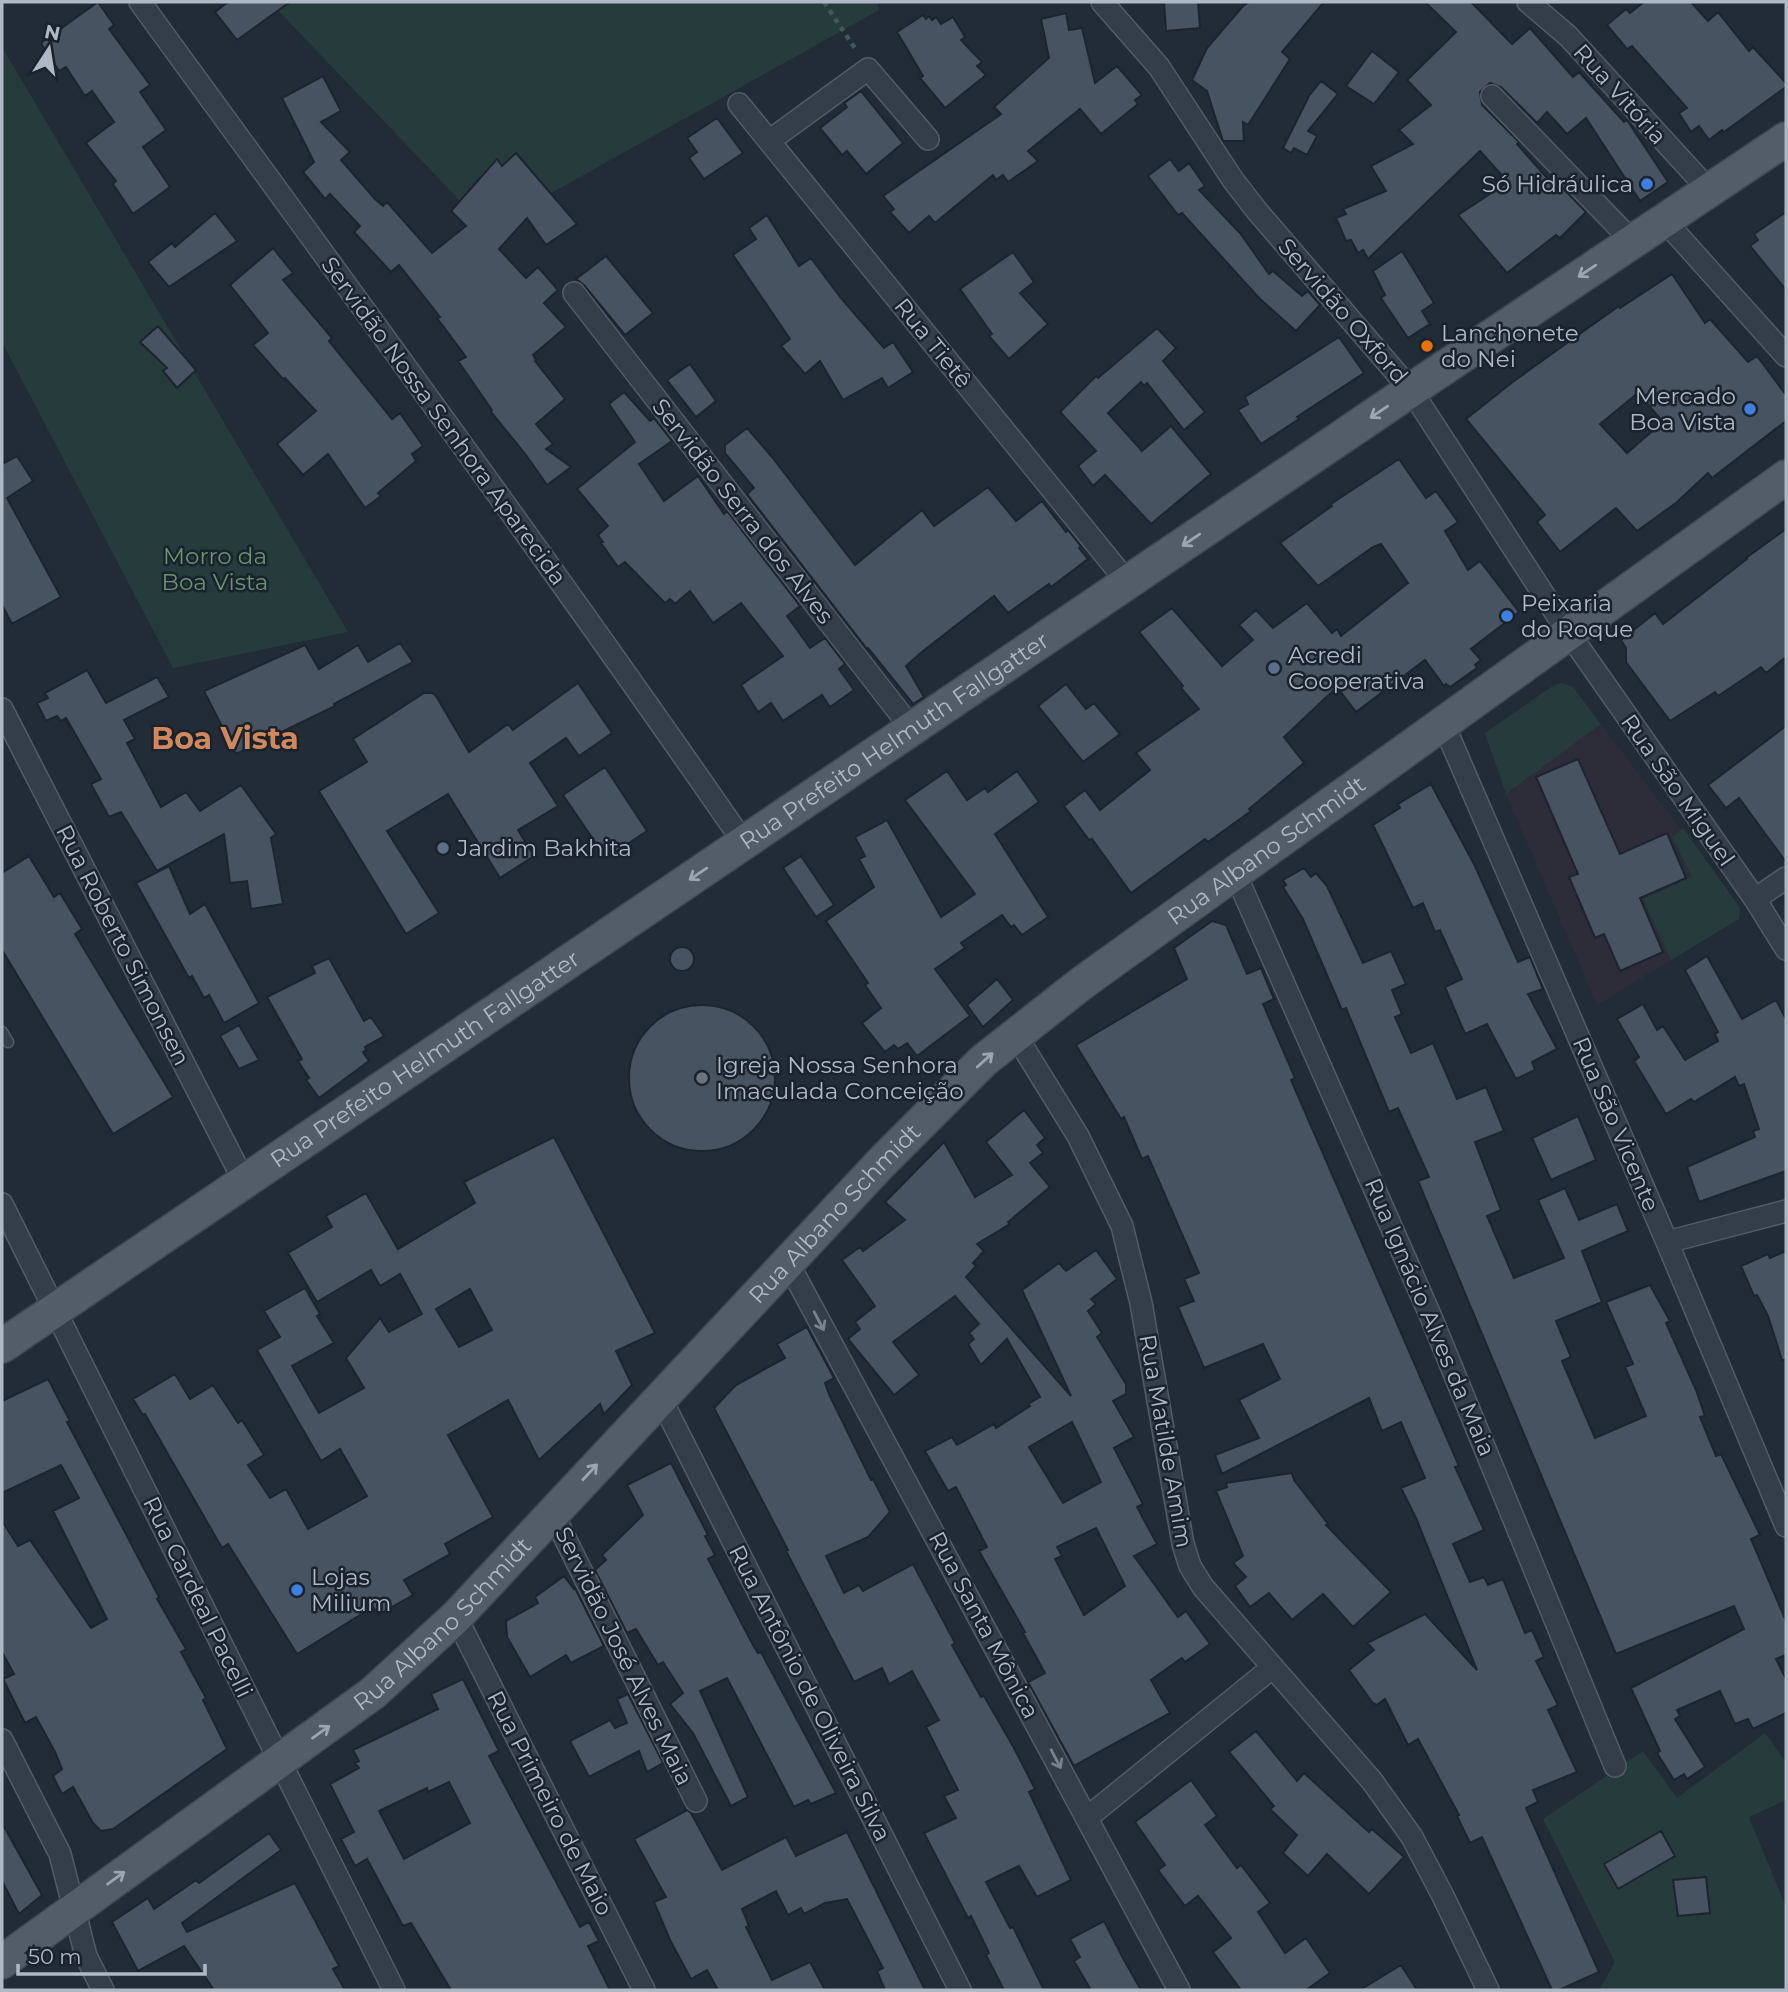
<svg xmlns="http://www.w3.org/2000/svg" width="1788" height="1992" viewBox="0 0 1788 1992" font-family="Montserrat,sans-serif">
<rect width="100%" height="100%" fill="#212c37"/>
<path fill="#2d2c39" d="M1601,724L1740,908L1739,919L1597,1005L1506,794Z"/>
<path fill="#263b3b" d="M270,2H877L879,10L487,229Z
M2,47L348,632L173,668L2,342Z
M1561,683L1573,687L1601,724L1506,794L1485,733L1554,685Z
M1683,828L1740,908L1739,919L1671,960L1643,899L1692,877L1672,837Z
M1765,1733L1786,1762V1800L1749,1817L1786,1907V1990H1599L1615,1962L1543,1819L1643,1751L1677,1798Z"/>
<path fill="#475361" stroke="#1c252f" stroke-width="2" fill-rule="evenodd" d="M98,2L114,25L109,29L150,85L140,92L166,130L143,147L170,187L133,214L113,184L116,181L86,143L114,122L92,91L85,96L66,67L59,71L42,45V42Z
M228,2H290L237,40L215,12Z
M1164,2H1198L1200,28L1166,31Z
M1249,2H1324L1282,52L1290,59L1248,125L1243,122L1244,141H1223L1207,91L1192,80L1207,48L1243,6Z
M1425,2H1471L1512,44L1530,28L1573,77L1579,72L1624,122L1627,120L1668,182L1640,201L1586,118L1567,134L1547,112L1537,123L1501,87L1490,83L1480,92L1482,105L1519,142L1517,144L1548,179L1551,176L1586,212L1560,238L1556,235L1507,273L1458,215L1508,182L1480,151L1368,259L1363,250L1358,253L1351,240L1346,241L1336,218L1346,214L1343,209L1386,191L1371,166L1413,144L1399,130L1431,105L1407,80L1456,32Z
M1644,2H1691L1708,21L1718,12L1749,51L1753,47L1786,83V87L1724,132L1722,130L1709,140L1699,126L1691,132L1679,113L1687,108L1632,46L1627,49L1607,25L1626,9L1630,13Z
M1066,13L1069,30L1082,28L1095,83L1117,66L1142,95L1135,100L1138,104L1101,134L1080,109L1028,151L1038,161L1008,182L1003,175L996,180L993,175L935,223L929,216L909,233L890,212L894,209L883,196L1001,114L994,107L1049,58L1041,19Z
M923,15L926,19L929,16L932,20L936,17L941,24L953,17L965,37L961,40L982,62L977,66L986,75L945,108L920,78L923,76L897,32Z
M1372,51L1399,72L1374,104L1346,86Z
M323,76L341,111L321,122L350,152L341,160L375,199L383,206L387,202L432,253L466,226L451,211L497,159L502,166L516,153L577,224L546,245L527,218L499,249L526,278L538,267L558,290L544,303L566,327L533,355L536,360L535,361L565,399L536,424L553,444L546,449L571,467L547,485L526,455L491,412L492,410L458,361L466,357L437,318L440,317L399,265L391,272L354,232L360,226L330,194L325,199L303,172L314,162L282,98Z
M1321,81L1338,94L1308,131L1317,136L1307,155L1294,148L1291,153L1283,148L1309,96Z
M861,91L903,143L866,174L847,151L842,155L820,128L847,107L844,103Z
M717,118L743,153L704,179L689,158L697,152L687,138Z
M1170,159L1179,171L1189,163L1205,186L1199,190L1240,233L1269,274L1273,271L1302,296L1308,291L1320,305L1296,331L1259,298L1182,213L1178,215L1148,176Z
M1786,212V290L1750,246L1758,240L1754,234Z
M215,213L237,241L169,287L148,262L172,243L175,247Z
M767,215L799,266L811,258L841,298L884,348L893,342L913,372L888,388L882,378L843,400L820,361L805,374L781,346L790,339L733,255L756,239L749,228Z
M273,248L293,273L283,280L332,338L329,341L392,419L400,413L423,446L412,454L416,461L378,493L381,496L365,508L328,454L303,475L277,444L316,411L285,378L283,379L253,345L268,333L230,285Z
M1402,251L1434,303L1422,311L1430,324L1408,338L1381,298L1385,295L1373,271Z
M1013,252L1034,282L1020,293L1048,324L1009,359L989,336L992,334L960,289Z
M606,256L653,313L625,335L584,285L576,279Z
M1672,274L1705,323L1710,319L1748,362L1757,356L1786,395V421L1712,478L1708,473L1676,503L1637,531L1616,508L1560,552L1537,522L1545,515L1466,419L1514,381L1581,333L1619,306L1620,308ZM1638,393L1663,422L1627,453L1600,424Z
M158,326L196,370L177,388L163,371L167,368L140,342Z
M1157,328L1176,348L1163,361L1205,412L1184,430L1147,383L1144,386L1141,382L1108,413L1142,451L1171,426L1211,474L1151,524L1105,475L1093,486L1078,466L1096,451L1060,412L1096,376L1098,378Z
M1339,337L1364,373L1297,417L1299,419L1261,444L1238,410L1248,404L1245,397Z
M690,364L716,401L696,417L667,380Z
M624,392L650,421L654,418L672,441L639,464L664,501L698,476L724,514L727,511L800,606L787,616L810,648L825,638L845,664L839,669L854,690L830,707L822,695L783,721L771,703L758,712L741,685L783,656L741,603L713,623L690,591L675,604L670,599L665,603L625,562L618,567L601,543L603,542L598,535L608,526L577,489L635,442L609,404Z
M747,428L772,457L855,565L922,510L934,526L988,487L1016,521L1042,501L1066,532L1068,530L1081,546L1079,548L1088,559L1051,587L1049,584L1008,613L994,596L923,651L906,666L924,697L913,704L868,648L867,649L747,494L754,488L725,453V445Z
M17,456L33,481L7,498L61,597L12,624L2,605V464Z
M1399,459L1426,498L1436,491L1458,522L1445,531L1468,570L1480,561L1519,612L1471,649L1481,660L1475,665L1477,668L1450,687L1446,684L1444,686L1425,660L1356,712L1337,687L1284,737L1304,763L1249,809L1251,811L1208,842L1205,839L1131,893L1092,839L1089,840L1064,806L1085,790L1100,810L1150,770L1136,753L1199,709L1181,688L1183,686L1139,632L1172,608L1222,666L1253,640L1239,625L1256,610L1273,628L1307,603L1332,633L1337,629L1341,636L1408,583L1381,544L1373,547L1318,586L1280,543L1332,506L1331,504Z
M1786,529V657L1766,673L1761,667L1718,696L1715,692L1670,721L1626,662V648L1621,640L1655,613L1663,624L1747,559L1746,558Z
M400,643L413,662L334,704L335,706L236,754L204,691L305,645L319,669L358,645L368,662Z
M87,670L106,703L157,677L169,697L124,720L135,739L127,743L161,807L186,792L200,811L241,785L276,834L271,838L283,904L251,909L247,881L230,883L224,834L157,871L121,812L109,817L91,784L101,779L66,718L61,721L57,716L46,721L37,703L48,698L45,693Z
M578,683L612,733L579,756L566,738L530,763L558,806L518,830L534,856L500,878L448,794L387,831L439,913L406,934L319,791L367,762L353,739L424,693H432L436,696L469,752L508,724L513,730Z
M1066,684L1086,709L1094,703L1120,734L1083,762L1038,706Z
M1786,726V862L1739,798L1726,808L1708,785Z
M1578,759L1620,854L1667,833L1686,878L1640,898L1663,952L1620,971L1604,934L1595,938L1569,877L1578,874L1536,777Z
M605,767L647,831L606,858L563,795Z
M947,771L967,800L985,788L988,792L1017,771L1039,802L995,834L1048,917L1022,935L1014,925L1011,927L1002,915L961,943L965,948L935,969L970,1016L917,1056L907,1043L898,1049L894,1045L885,1052L862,1023L881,1008L865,985L868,983L826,921L874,887L859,859L865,856L855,837L887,820L941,917L975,894L905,800Z
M1431,784L1475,866L1518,962L1530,957L1543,989L1528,994L1557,1049L1532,1062L1535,1070L1516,1079L1487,1024L1465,1034L1445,987L1462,979L1440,930L1435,932L1423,903L1413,908L1373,825L1400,808L1398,804Z
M29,856L54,897L60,893L82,929L75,934L173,1097L113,1134L2,950V873Z
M801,856L834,905L816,917L783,868Z
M169,866L190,914L205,904L259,1003L224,1023L209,995L204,998L192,976L189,978L136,883Z
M1304,868L1311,877L1316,873L1327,886L1363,963L1391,951L1406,984L1392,990L1402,1014L1395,1017L1411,1053L1433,1043L1457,1099L1486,1087L1504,1131L1475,1142L1501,1210L1487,1216L1514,1278L1564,1258L1538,1200L1565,1188L1579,1220L1617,1204L1628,1231L1582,1251L1602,1302L1556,1321L1571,1357L1562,1361L1595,1438L1646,1416L1625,1367L1633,1364L1606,1302L1650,1285L1670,1321L1666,1323L1696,1390L1705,1416L1700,1417L1716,1456L1721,1454L1760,1535L1751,1539L1786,1621V1655L1776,1659L1786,1679V1713L1753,1729L1748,1719L1735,1724L1720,1691L1677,1710L1680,1716L1675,1719L1705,1767L1687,1779L1684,1774L1674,1780L1657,1753L1660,1751L1631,1688L1744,1629L1734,1606L1616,1654L1418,1181L1429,1177L1398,1108L1389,1112L1346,1008L1342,1010L1303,919L1283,887L1286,885L1283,880Z
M1212,921L1226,925L1247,974L1261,968L1274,999L1263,1004L1295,1078L1291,1080L1459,1466L1455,1467L1484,1530L1453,1544L1470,1582L1484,1577L1488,1585L1503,1579L1525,1633L1532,1630L1544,1657L1536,1661L1558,1705L1548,1710L1577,1772L1533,1790L1538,1802L1526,1808L1599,1972L1559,1990H1552L1482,1837L1470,1843L1457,1816L1459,1815L1418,1739L1408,1745L1385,1699L1377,1705L1372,1702L1349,1670L1374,1650L1367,1643L1425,1614L1477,1670L1416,1518L1401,1488L1425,1478L1401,1422L1382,1431L1369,1398L1222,1474L1215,1455L1259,1438L1239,1400L1280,1379L1263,1344L1204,1368L1178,1307L1194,1301L1184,1279L1199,1273L1148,1156L1142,1159L1124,1117L1121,1119L1076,1045L1187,979L1174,948Z
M670 959a12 12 0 1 1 24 0a12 12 0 1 1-24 0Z
M1707,956L1742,1019L1776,1000L1786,1019V1171L1699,1202L1687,1167L1755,1137L1753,1131L1759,1129L1744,1084L1739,1086L1735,1077L1694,1102L1691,1099L1666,1114L1634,1061L1639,1057L1617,1019L1643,1004L1657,1030L1663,1026L1685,1060L1718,1041L1715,1034L1718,1032L1685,970Z
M329,958L364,1021L371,1017L384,1036L365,1047L366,1050L363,1052L369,1061L319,1098L306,1080L309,1078L298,1061L302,1059L267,997L315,973L312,966Z
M997,979L1013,1000L983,1027L967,1005Z
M629 1078a73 73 0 1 1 146 0a73 73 0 1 1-146 0Z
M239,1025L259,1060L239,1069L220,1036Z
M1024,1110L1045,1138L1037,1145L1043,1153L1030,1163L1050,1187L1008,1222L1010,1224L977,1244L984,1251L973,1263L976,1266L966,1277L1071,1396L1022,1290L1059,1263L1066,1271L1096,1250L1117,1279L1091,1299L1096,1304L1088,1311L1102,1333L1097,1337L1126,1384V1394L1113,1401L1134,1437L1114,1448L1143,1504L1137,1507L1157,1544L1134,1556L1178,1617L1186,1611L1210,1644L1185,1662L1182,1658L1151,1680L1170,1713L1074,1766L1028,1682L1045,1673L1023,1633L1025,1632L979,1551L987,1547L956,1487L948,1491L925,1451L952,1437L957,1445L994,1424L996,1428L1030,1406L1028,1404L1040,1397L1007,1339L981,1365L968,1344L974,1339L969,1333L979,1324L955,1296L893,1342L919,1375L894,1395L848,1339L860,1329L855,1322L875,1306L842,1260L860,1247L863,1251L905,1220L885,1202L944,1142L975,1197L1012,1175L986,1142ZM1072,1422L1101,1482L1063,1503L1029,1447ZM1096,1528L1125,1586L1084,1615L1055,1559L1062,1556L1057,1547Z
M1578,1116L1596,1160L1551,1180L1532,1138Z
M554,1137L655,1333L616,1351L632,1385L604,1414L600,1404L539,1460L508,1400L448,1435L493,1517L445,1544L450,1554L404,1580L413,1595L378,1615L373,1607L297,1654L228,1544L222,1548L145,1414L143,1415L133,1399L175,1374L190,1399L213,1385L238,1423L242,1420L264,1455L248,1465L270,1498L286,1489L308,1529L367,1496L340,1449L321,1461L257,1350L280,1337L264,1311L305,1288L320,1314L317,1316L334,1343L292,1366L319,1413L364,1388L346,1358L380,1318L389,1332L422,1314L400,1274L380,1286L371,1270L317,1302L288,1253L332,1227L326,1216L366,1193L398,1249L475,1203L464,1182ZM470,1289L492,1330L459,1347L436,1309Z
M1786,1251V1360H1782L1768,1316L1757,1295L1754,1296L1741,1266L1768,1254L1770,1258Z
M807,1327L834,1378L825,1383L829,1394L871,1480L873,1479L890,1512L868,1537L826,1556L844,1593L859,1585L863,1591L913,1564L955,1643L952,1645L981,1697L984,1696L1014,1748L1035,1789L1029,1792L1071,1880L1037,1897L1019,1866L986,1882L1010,1928L1013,1927L1044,1990H1004L986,1955L989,1953L971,1916L968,1918L924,1833L956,1818L944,1796L958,1790L926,1727L939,1720L912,1671L889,1684L882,1668L854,1682L786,1551L788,1550L714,1408L736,1385L785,1358L777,1344Z
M48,1379L70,1421L67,1422L159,1597L157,1599L186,1649L181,1652L206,1698L203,1700L227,1749L113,1829L101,1831L93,1823L73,1787L62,1794L53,1776L62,1769L55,1752L36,1717L25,1723L3,1679L14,1674L2,1652V1521L18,1546L30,1540L91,1628L107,1619L53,1511L79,1498L61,1465L2,1493V1401Z
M671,1463L708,1535L705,1536L715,1555L708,1559L754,1647L758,1653L761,1652L836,1793L811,1804L808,1800L794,1807L727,1678L700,1691L748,1797L731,1806L693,1733L670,1704L683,1693L663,1662L658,1665L636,1629L627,1633L595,1570L606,1560L602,1555L643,1515L627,1485Z
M1292,1473L1294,1480L1328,1524L1326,1525L1391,1592L1353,1627L1323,1594L1292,1620L1269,1593L1250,1607L1235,1586L1246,1577L1233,1563L1243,1556L1216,1491L1227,1487L1226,1483Z
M564,1576L574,1589L575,1588L604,1646L571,1663L566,1655L530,1677L507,1637L506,1621L538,1603L535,1597Z
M463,1679L499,1751L489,1756L580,1927L589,1922L599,1941L588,1946L610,1990H451L411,1923L403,1926L367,1859L355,1866L341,1839L354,1832L330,1784L359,1768L355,1763L359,1761L353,1750L438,1709L431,1694ZM449,1782L470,1823L404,1859L379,1811L427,1788L428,1792Z
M628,1694L663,1763L647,1772L639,1751L589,1777L570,1741L610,1720L615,1728L627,1723L617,1699Z
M1256,1731L1297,1781L1304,1773L1369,1832L1372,1829L1404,1857L1369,1894L1327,1854L1308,1876L1283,1853L1297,1835L1270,1809L1274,1806L1229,1752Z
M1191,1780L1217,1816L1205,1825L1237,1868L1241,1865L1270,1903L1258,1912L1285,1953L1306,1938L1330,1973L1306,1990H1241L1213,1952L1231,1938L1198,1896L1185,1906L1158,1870L1165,1865L1135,1822Z
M687,1810L691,1813L722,1870L786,1837L796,1856L847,1832L925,1990H885L877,1971L883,1968L847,1899L825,1903L804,1914L801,1908L788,1915L776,1891L742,1909L749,1926L746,1927L772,1980L810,1962L825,1990H718L707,1970L691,1979L670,1940L654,1902L666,1897L634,1839Z
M2,1823L42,1895L19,1914L2,1881Z
M1661,1831L1675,1856L1618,1889L1604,1864Z
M269,1833L281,1850L182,1923L187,1932L295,1883L339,1966L333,1969L345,1990H214L184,1946L138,1971L112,1922L148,1898L154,1909L196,1880L199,1883Z
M1706,1877L1710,1913L1678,1916L1673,1880Z
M1104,1921L1124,1960L1141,1990H1091L1074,1961L1080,1957L1070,1939Z
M1401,1965L1417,1990H1360Z"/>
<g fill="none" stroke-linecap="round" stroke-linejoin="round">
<defs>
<path id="lane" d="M2,1032L8,1042"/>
<path id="street" d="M140,2C343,281 548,559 744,843
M1102,2L1159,67L1233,180L1257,211L1411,390L1568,632L1755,899L1786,949
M1528,2L1568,36L1709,190
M1492,96L1632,241
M739,104L1128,583
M769,141L868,69L928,139
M1664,220L1786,356
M574,293L912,729
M2,709L244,1181
M1443,723L1667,1242L1786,1526
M1235,873L1431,1317L1615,1766
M1755,899L1786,878
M1015,1034L1078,1136L1122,1226L1141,1303L1183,1544L1190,1566L1203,1587L1372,1781L1412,1837L1443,1896L1488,1990
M2,1204L394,1990
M1667,1242L1786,1211
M787,1261L1179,1990
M660,1397L960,1990
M552,1512L696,1801
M456,1617L644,1990
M2,1740L60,1854L86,1956L103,1990
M1088,1817L1273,1667"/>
<g id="primary">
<path id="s1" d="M2,1346L1411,390L1786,139"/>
<path id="s2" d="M2,1962L373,1693L456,1617L882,1162L983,1061L1082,983L1786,477"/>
</g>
</defs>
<use href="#lane" stroke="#525b66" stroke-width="13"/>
<use href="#street" stroke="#525b66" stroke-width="24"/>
<use href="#primary" stroke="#3e4752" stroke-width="36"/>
<path stroke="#425758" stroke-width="4.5" stroke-dasharray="5 5" stroke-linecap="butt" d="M824,2L856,50"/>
<use href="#lane" stroke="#343e48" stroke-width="10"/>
<use href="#street" stroke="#343e48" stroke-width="21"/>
<use href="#primary" stroke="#525d68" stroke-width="33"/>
</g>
<defs><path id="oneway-shaft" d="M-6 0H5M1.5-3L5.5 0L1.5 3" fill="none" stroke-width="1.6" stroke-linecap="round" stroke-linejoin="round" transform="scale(1.75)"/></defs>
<g stroke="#9ca6b2">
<use href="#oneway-shaft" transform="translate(1587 271) rotate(146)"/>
<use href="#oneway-shaft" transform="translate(1379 412) rotate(146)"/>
<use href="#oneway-shaft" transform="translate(1191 540) rotate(146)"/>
<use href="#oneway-shaft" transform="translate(698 874) rotate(146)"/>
<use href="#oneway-shaft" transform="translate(985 1060) rotate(-42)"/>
<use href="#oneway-shaft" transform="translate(590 1472) rotate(-47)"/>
<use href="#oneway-shaft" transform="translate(321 1732) rotate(-36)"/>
<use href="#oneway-shaft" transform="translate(116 1878) rotate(-36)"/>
</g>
<g stroke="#78818d">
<use href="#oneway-shaft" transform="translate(819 1321) rotate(62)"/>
<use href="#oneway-shaft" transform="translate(1056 1759) rotate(62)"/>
</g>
<g fill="#3f7fe0" stroke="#1a232c" stroke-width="2.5">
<circle cx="1647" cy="184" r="7"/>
<circle cx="1750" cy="409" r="7"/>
<circle cx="1507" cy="616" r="7"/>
<circle cx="297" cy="1590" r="7"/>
</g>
<circle fill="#e8710a" stroke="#1a232c" stroke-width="2.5" cx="1427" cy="346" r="7"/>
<g fill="#5c6f8a" stroke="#1a232c" stroke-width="2.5">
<circle cx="1274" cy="668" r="7"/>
<circle cx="443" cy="848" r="7"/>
</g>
<circle fill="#6b7280" stroke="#1a232c" stroke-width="2.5" cx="702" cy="1078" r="7"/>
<g text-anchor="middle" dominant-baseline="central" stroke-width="5" stroke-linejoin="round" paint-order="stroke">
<g font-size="23" fill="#afb8c5" stroke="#1a232c">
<text transform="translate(1620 94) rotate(48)">Rua Vitória</text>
<text transform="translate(1343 311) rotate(49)">Servidão Oxford</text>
<text transform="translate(933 343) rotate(51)">Rua Tietê</text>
<text transform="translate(444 421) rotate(54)">Servidão Nossa Senhora Aparecida</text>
<text transform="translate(743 511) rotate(52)">Servidão Serra dos Alves</text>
<text stroke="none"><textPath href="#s1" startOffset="1078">Rua Prefeito Helmuth Fallgatter</textPath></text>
<text transform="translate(1678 790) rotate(55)">Rua São Miguel</text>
<text stroke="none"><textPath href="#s2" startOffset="1690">Rua Albano Schmidt</textPath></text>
<text transform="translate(123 945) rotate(63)">Rua Roberto Simonsen</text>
<text stroke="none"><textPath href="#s1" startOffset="511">Rua Prefeito Helmuth Fallgatter</textPath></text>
<text transform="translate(1616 1124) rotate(67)">Rua São Vicente</text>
<text stroke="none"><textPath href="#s2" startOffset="1124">Rua Albano Schmidt</textPath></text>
<text transform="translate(1430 1317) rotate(67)">Rua Ignácio Alves da Maia</text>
<text transform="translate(1166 1441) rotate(80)">Rua Matilde Amim</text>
<text transform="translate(198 1597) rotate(64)">Rua Cardeal Pacelli</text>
<text stroke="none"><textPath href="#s2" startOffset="556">Rua Albano Schmidt</textPath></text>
<text transform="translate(984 1625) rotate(62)">Rua Santa Mônica</text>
<text transform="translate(624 1656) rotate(64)">Servidão José Alves Maia</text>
<text transform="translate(810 1693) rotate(63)">Rua Antônio de Oliveira Silva</text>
<text transform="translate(550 1803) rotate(63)">Rua Primeiro de Maio</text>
</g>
<g font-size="23" fill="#afb8c5" stroke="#1a232c" text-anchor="start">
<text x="1633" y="184" text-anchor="end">Só Hidráulica</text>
<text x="1441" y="333">Lanchonete<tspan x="1441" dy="26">do Nei</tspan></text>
<text x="1736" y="396" text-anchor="end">Mercado<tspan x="1736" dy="26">Boa Vista</tspan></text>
<text x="1521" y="603">Peixaria<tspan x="1521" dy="26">do Roque</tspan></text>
<text x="1288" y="655">Acredi<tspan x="1288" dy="26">Cooperativa</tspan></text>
<text x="457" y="848">Jardim Bakhita</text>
<text x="716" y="1065">Igreja Nossa Senhora<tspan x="716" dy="26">Imaculada Conceição</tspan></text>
<text x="311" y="1577">Lojas<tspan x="311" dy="26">Milium</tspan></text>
</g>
<g font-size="23" fill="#66956e" stroke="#1a232c">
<text x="215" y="556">Morro da<tspan x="215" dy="26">Boa Vista</tspan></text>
</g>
<g font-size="30" font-weight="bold" fill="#d1885d" stroke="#1a232c">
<text x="225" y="738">Boa Vista</text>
</g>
</g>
<rect width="1788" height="1992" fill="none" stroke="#afb8c5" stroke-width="7"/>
<g transform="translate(49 49) rotate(12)" stroke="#1a232c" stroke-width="5" paint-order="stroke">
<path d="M0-5L12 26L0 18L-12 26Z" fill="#afb8c5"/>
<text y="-10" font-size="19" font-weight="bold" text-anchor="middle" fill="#afb8c5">N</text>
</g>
<path d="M18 1964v10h187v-10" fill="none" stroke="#afb8c5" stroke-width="3.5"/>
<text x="28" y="1964" font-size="21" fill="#afb8c5" stroke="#1a232c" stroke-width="5" paint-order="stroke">50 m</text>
</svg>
